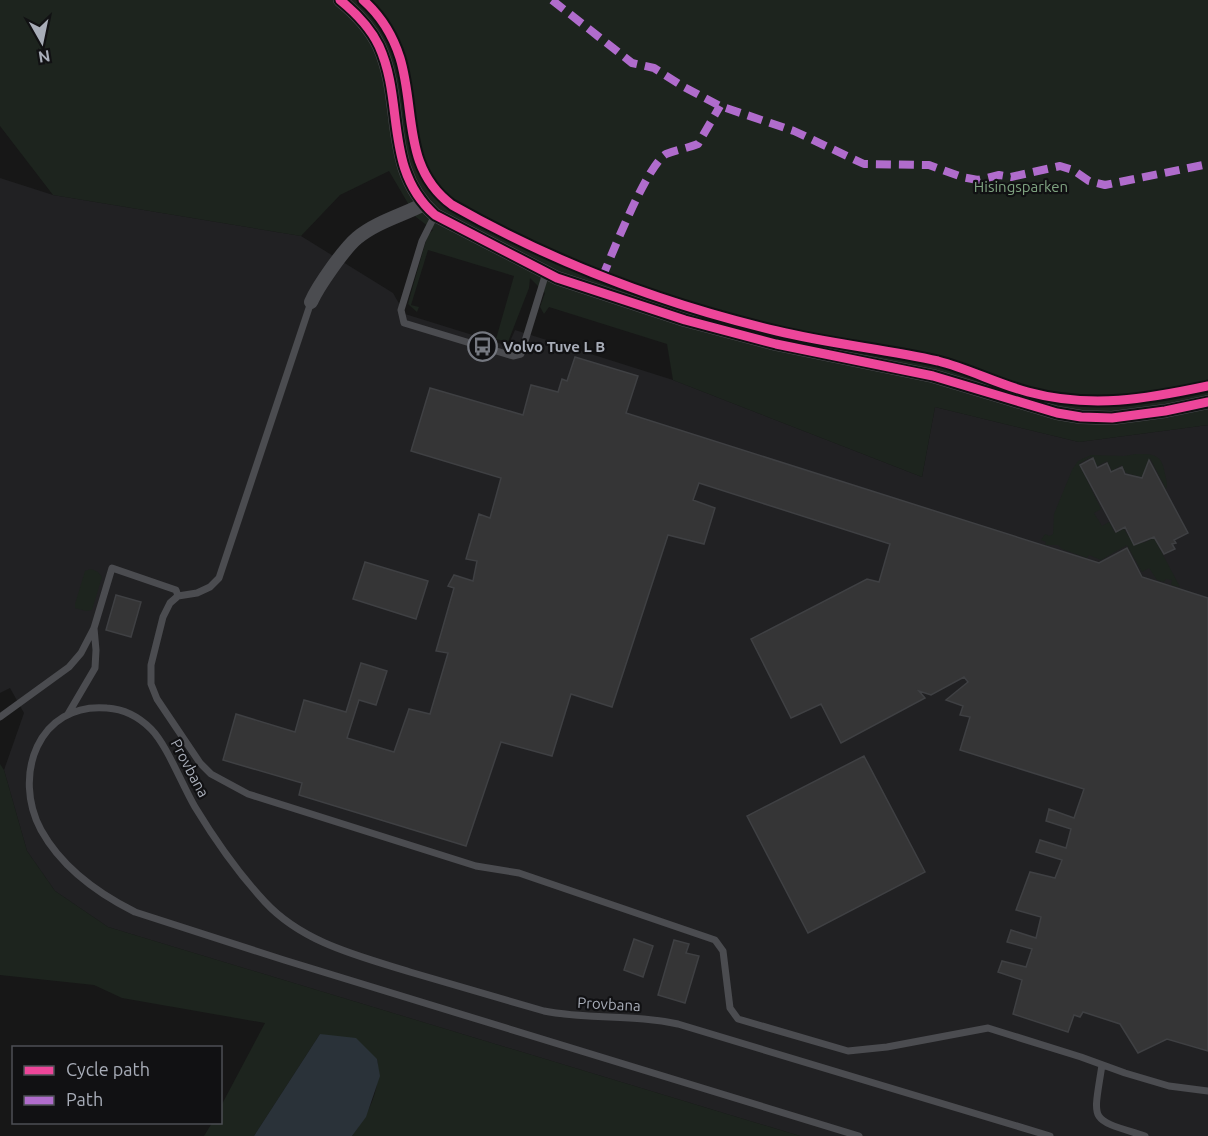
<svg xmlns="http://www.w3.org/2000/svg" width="1208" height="1136" viewBox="0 0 1208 1136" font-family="Ubuntu,sans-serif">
<rect width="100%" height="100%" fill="#171717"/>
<path fill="#212123" d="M0,178L53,195L301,236L393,293L405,314L508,346L515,330L673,380L922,477L935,407L1079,442L1208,425V1136H800L108,927L55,891L27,851L4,770L24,713L10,688L0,693Z"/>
<path fill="#1d241e" d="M0,0H1208V425L1079,442L935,407L922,477L673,380L667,344L549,307L544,314L540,307L545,293L530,278L529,288L508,342L496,339L514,276L428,250L411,305L419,307L417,312L408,304L409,300L425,244L428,235L433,230L416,217L389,171L340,195L301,236L53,195L0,126Z
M1136,454C1154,454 1162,454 1165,474C1166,480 1168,482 1166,489L1150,458L1142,477L1126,473L1122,465L1112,471L1107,461L1097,466L1092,456L1079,464L1101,509L1094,513L1102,526L1109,522L1115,533L1124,529L1129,537L1137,534L1143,543L1154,538L1180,587L1171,585L1172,580L1166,579L1164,582L1157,580L1149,568L1142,572L1127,545L1101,560L1089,555L1087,558L1062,549L1058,545H1045L1046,542L1041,540L1045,534L1050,536L1053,534L1054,514L1072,470L1078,461L1091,455L1124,456Z
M91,569L98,572L102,577L92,610L86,611L75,608V604L85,571Z
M0,764L4,770L27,851L55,891L108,927L800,1136H352C369,1113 382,1088 377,1059L320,1034L254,1136H204L212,1123L220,1122L221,1106L265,1023L122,998L94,985L0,975Z"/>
<path fill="#2a3239" d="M320,1034L356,1038L377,1059L380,1076L366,1117L352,1136H254Z"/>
<path fill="#353536" stroke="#3f4043" stroke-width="1.5" d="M575,357L638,376L626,413L1099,563L1127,548L1142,577L1208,598V1051L1167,1039L1138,1053L1120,1024L1083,1012L1080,1017L1074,1015L1068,1032L1013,1014L1022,980L998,972L1002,961L1026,967L1032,949L1007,942L1011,930L1036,938L1041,917L1016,910L1020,899L1030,872L1055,878L1062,860L1036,852L1040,840L1066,848L1071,829L1046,821L1049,809L1074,818L1084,789L960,750L970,717L960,715L963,706L946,700L968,682L964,677L931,695L919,691L925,698L841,743L821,704L791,718L751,639L867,579L879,582L890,544L699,483L693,500L715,508L704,544L668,535L612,707L571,694L552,756L501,742L466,846L299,795L302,783L223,760L236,714L295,732L304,700L346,712L361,663L387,671L376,705L359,700L347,738L394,752L409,709L430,714L448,653L436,651L454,588L448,586L454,575L473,581L477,561L466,559L479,514L490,518L501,478L411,451L430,388L523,415L531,385L558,392L562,379L567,381Z
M1093,458L1097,468L1107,463L1111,472L1122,467L1125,474L1142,478L1149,460L1188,533L1174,540L1176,543L1172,544L1175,549L1164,554L1154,537L1134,545L1125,527L1116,532L1080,465Z
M365,562L428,581L416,619L353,599Z
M116,595L141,602L131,637L106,630Z
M864,756L925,872L808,933L747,816Z
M634,939L653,946L643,977L624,970Z
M674,940L689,944L686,953L699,956L685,1003L658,995Z"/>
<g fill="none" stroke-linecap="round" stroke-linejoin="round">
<path stroke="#4b4c50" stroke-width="7" d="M435,215L422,241L401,310L404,323L513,356L521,354L546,273
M311,302L219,578L210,587L197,593L178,596L170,603L163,617L151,665V684L157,699L200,763L211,774L248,794L476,866L519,873L715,940L723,951L730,1008L738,1019L848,1051L887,1047L988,1028L1081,1057L1125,1073L1169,1086L1208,1091
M68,714L95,668L96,650L94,628
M0,717L69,667L81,653L94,628L112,568L176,590L178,596
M1102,1065C1093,1124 1088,1118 1145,1136
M859,1136L284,960L135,912C97,893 62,868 41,830C12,776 38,702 107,708C123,709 139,717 151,729C167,745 182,785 195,807C215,840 239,874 265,902C303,943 359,956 410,972C455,985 500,998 544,1011C589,1020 634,1014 678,1024L1050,1136"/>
<path stroke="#4b4c50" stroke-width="14" d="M340,0C356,13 370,27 379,46C405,103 383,169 435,215L557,278L685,320L776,344L933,376L1057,413L1081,417L1112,418L1165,411L1208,402
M311,302C318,286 344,249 357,238C376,222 403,215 424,204"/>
<path stroke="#b06ccc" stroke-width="8" stroke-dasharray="15 8" stroke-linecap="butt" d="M552,0L632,63L654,68L684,87L720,106L794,131L864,164L929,165L962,177L978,180L999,175L1011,177L1060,166L1073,170L1089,181L1105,185L1208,164
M602,278C612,254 647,165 666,154C676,150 688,148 698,144L720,106"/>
<defs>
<path id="cycleway" d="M340,0C356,13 370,27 379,46C405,103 383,169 435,215L557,278L685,320L776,344L933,376L1057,413L1081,417L1112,418L1165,411L1208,402
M363,0C380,15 393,36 400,58C416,111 402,168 452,205C554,263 663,304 777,331C830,344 885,349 938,361C969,369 998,384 1028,392C1091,409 1147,399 1208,386"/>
</defs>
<use href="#cycleway" stroke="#111113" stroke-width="13"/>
<use href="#cycleway" stroke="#ed469a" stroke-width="9"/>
</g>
<defs>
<symbol id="bus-ring" viewBox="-11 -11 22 22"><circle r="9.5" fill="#111113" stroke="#757880" stroke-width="1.5"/><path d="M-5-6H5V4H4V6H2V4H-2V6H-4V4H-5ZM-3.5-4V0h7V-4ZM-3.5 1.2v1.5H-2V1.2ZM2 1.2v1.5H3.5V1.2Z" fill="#757880"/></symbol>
</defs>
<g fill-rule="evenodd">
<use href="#bus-ring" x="466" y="330" width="33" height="33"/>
</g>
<g text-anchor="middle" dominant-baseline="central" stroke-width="4.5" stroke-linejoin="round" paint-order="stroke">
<g font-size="15" fill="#7fa381" stroke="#111113">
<text x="1021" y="186">Hisingsparken</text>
</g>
<g font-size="15" font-weight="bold" fill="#a8adb8" stroke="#111113" text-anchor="start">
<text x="503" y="346">Volvo Tuve L B</text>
</g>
<g font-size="15" fill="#a8adb8" stroke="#111113">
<text transform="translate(190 768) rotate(62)">Provbana</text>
<text transform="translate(609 1004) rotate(3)">Provbana</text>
</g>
</g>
<rect x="12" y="1046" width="210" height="78" fill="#111113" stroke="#4d4f55" stroke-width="1.5"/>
<rect x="24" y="1066" width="30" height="9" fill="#ed469a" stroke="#4d4f55" stroke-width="1.5"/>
<text x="66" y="1076" font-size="18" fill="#a8adb8">Cycle path</text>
<rect x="24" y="1096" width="30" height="9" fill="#b06ccc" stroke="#4d4f55" stroke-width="1.5"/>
<text x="66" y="1106" font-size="18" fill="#a8adb8">Path</text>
<g transform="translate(42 42) rotate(171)" stroke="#111113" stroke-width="4.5" paint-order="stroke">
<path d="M0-4.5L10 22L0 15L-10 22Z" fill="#a8adb8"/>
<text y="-9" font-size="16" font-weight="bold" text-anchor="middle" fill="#a8adb8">N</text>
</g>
</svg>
